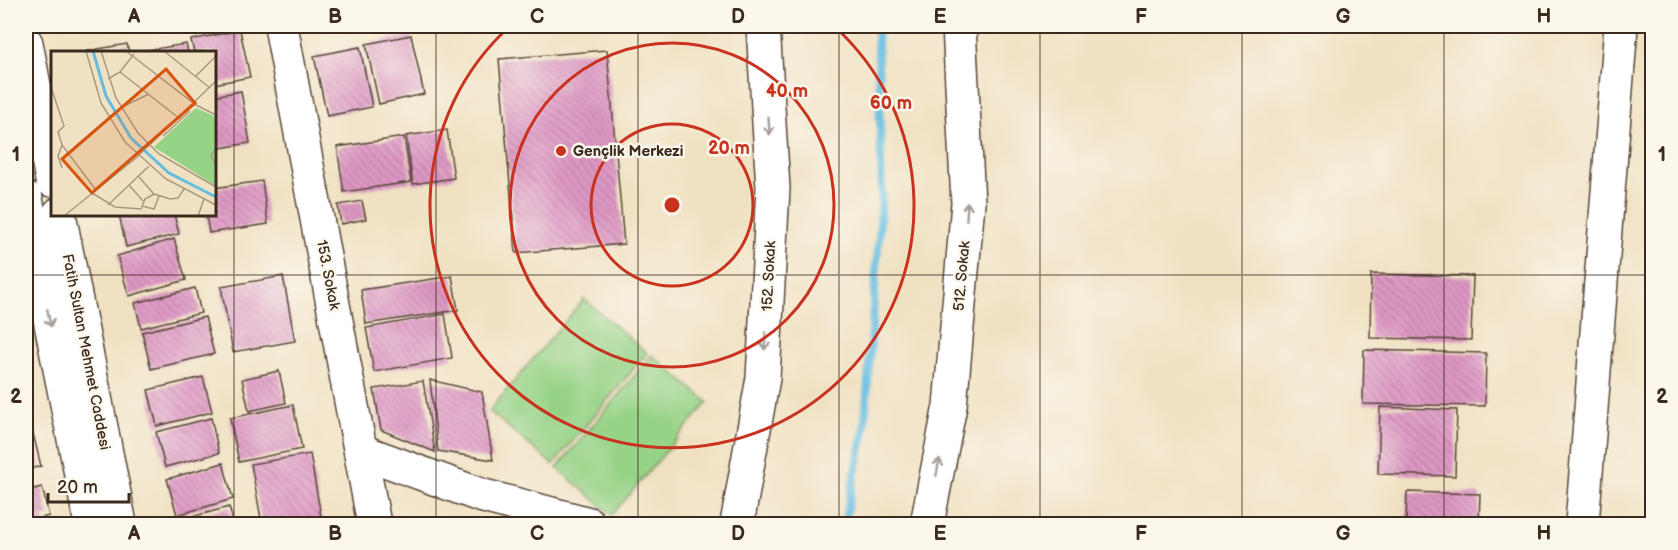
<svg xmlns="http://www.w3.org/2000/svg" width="1678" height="550" viewBox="0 0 1678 550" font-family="'Balsamiq Sans',sans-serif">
<defs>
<pattern id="building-back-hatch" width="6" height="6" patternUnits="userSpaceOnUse" patternTransform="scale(1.5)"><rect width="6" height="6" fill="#df98c5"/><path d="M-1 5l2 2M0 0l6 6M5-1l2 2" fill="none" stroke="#b67c9f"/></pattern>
</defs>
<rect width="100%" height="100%" fill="#fbf7ec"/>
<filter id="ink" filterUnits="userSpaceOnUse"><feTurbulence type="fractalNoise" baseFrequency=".0167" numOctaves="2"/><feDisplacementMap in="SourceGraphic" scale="12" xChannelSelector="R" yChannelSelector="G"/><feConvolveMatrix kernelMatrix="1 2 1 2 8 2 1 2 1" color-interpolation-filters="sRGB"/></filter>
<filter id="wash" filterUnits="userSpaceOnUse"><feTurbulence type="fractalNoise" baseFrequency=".008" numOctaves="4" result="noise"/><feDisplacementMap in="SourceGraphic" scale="24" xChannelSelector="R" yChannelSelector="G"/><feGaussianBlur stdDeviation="1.35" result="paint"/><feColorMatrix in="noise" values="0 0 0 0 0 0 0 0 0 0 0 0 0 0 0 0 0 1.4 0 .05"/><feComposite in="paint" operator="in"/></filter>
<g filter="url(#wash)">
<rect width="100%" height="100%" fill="#f0e1c2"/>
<path fill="#97d387" stroke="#697e52" stroke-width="1.5" d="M584,299L647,353L553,465L489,411Z
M652,355L708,402L612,515L557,468Z"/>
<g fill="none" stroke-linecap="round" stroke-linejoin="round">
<path stroke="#64bde1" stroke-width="8" d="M844,524L864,434L882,195L877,26"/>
</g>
<g id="blocks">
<path fill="url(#building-back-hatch)" d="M240,30L250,77L214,84V52H194L191,40Z
M411,35L424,94L379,104L366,44Z
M127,44L129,52H87V51Z
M186,44L188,52H143L142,51Z
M360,47L372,107L327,116L314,56Z
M607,50L624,244L516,253L499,59Z
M241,91L250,143L214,149V96Z
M447,130L454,178L413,184L406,136Z
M404,137L411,182L344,192L337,147Z
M262,181L268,224L209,233L206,214H214V188Z
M362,201L366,219L341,224L338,205Z
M119,214H174L179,234L126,247Z
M174,239L186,280L129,296L117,256Z
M1371,274L1473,276L1471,340L1370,338Z
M283,276L295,341L233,352L221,287Z
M452,276L458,310L366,324L361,290Z
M195,288L201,313L141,328L135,303Z
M1650,306H1652V388H1650Z
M445,314L452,358L374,372L366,328Z
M205,317L214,354L151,369L142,332Z
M1364,350L1486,353L1485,406L1363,404Z
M279,371L286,403L249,411L242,379Z
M203,377L212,412L157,426L148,390Z
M430,380L482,392L493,460L438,451Z
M423,381L435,452L381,430L374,389Z
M26,405L41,466L26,470Z
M293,405L302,449L239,462L230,418Z
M1380,407L1457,410L1455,476L1378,474Z
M211,418L219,453L165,467L156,432Z
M310,454L322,522L308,524H262L251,464Z
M223,463L233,499L177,515L167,479Z
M42,487L49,516L26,522V491Z
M1407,492L1480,494L1479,524H1406Z
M229,507L234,524H174L173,522Z
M44,519L46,524H26Z"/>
</g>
</g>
<g filter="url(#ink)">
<use href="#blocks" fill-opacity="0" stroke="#564537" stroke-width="1.5"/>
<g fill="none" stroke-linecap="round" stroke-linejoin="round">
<defs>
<path id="minor" d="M281,26L374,524
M26,43L52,180
M26,199L91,524
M59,214L120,524
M361,451L480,495L589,524
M737,524L763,378L773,188L763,26
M927,524L950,406L968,203L959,26
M1582,524L1621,26"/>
</defs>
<use href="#minor" stroke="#564537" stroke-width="36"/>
<use href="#minor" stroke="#fff" stroke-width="33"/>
</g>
<defs><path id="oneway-shaft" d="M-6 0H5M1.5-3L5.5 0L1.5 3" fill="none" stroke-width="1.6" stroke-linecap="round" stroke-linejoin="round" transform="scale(1.5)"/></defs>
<g stroke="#a79f9a">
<use href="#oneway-shaft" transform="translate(769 126) rotate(86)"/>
<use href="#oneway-shaft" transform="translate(967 211) rotate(-86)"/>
<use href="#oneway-shaft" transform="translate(49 318) rotate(79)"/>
<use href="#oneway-shaft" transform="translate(765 341) rotate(93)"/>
<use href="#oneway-shaft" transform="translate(938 467) rotate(-79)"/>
</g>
</g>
<path fill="none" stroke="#3b2a1e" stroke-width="1.5" stroke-opacity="0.55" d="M234,26V524M436,26V524M638,26V524M839,26V524M1040,26V524M1242,26V524M1444,26V524M26,275H1652"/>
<g fill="none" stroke="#c8321e" stroke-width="3">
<circle cx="672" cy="205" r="81"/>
<circle cx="672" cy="205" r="162"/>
<path d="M835 27A242 242 0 1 1 509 27"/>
</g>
<circle fill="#c8321e" stroke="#fbf7ec" stroke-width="2" cx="561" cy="151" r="6"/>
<g text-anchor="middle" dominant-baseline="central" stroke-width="5" stroke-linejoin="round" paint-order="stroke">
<g font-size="15" font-weight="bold" fill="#3b2a1e" stroke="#fbf7ec" text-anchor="start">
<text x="573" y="151">Gençlik Merkezi</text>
</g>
<g font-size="15" fill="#3b2a1e" stroke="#fbf7ec">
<text transform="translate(328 275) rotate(79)">153. Sokak</text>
<text transform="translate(769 276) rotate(-87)">152. Sokak</text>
<text transform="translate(962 276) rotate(-85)">512. Sokak</text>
<text transform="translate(86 352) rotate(79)">Fatih Sultan Mehmet Caddesi</text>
</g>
</g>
<g transform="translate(51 51)">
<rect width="165" height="165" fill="#f0e1c2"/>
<path d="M145,57L165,66V135L103,96Z" fill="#97d387"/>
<path d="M122,82L152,95L142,114L113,100Z" fill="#97d387"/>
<path fill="none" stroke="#64bde1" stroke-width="3" d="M42,0L55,45L80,87L118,122L165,146"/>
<path fill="none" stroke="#a89880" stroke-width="1.5" d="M35,0L50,52L74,91L115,128L165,154M50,0L65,47L87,82L108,103L165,136M75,0L145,54L165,64M113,0L159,37M69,21L129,68M145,25L165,5M57,28L69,21L83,3M0,36L13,75L7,81L11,94L45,139M69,57L98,43M112,85L139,60M11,94L7,105L11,117M165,98L160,104L165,115M88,126L103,143L119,148L127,147L133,138M78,134L92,150M41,142L64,156L90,158L94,148L103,143M57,154L98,115M91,155L103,158L108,145M13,165L85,107L165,30M147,165L153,148"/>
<path fill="#d7540e" fill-opacity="0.15" stroke="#d7540e" stroke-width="3" d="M115,18L144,52L41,142L11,108Z"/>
<rect width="165" height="165" fill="none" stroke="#3b2a1e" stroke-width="3"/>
</g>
<circle cx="672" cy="205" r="9" fill="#c8321e" stroke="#fbf7ec" stroke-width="3"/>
<g font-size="18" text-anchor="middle" font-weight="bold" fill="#c8321e" stroke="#fbf7ec" stroke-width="5" stroke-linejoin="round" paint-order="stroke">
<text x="787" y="97">40 m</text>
<text x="891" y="109">60 m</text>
<text x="729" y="154">20 m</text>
</g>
<rect width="1678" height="550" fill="none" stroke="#fbf7ec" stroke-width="66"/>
<path d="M48 493v9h81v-9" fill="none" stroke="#3b2a1e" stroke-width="3"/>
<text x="57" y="493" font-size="18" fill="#3b2a1e" stroke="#fbf7ec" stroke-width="4.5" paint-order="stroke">20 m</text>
<rect x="33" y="33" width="1612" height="484" fill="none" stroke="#3b2a1e" stroke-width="2"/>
<g font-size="20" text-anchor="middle" font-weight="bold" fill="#3b2a1e">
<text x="134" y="23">A</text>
<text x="335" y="23">B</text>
<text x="537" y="23">C</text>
<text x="738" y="23">D</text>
<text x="940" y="23">E</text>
<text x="1141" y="23">F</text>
<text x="1343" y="23">G</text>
<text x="1544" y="23">H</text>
<text x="16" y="161">1</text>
<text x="1662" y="161">1</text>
<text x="16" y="403">2</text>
<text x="1662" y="403">2</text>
<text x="134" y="540">A</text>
<text x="335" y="540">B</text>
<text x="537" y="540">C</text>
<text x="738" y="540">D</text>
<text x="940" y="540">E</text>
<text x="1141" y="540">F</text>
<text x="1343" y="540">G</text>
<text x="1544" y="540">H</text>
</g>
</svg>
